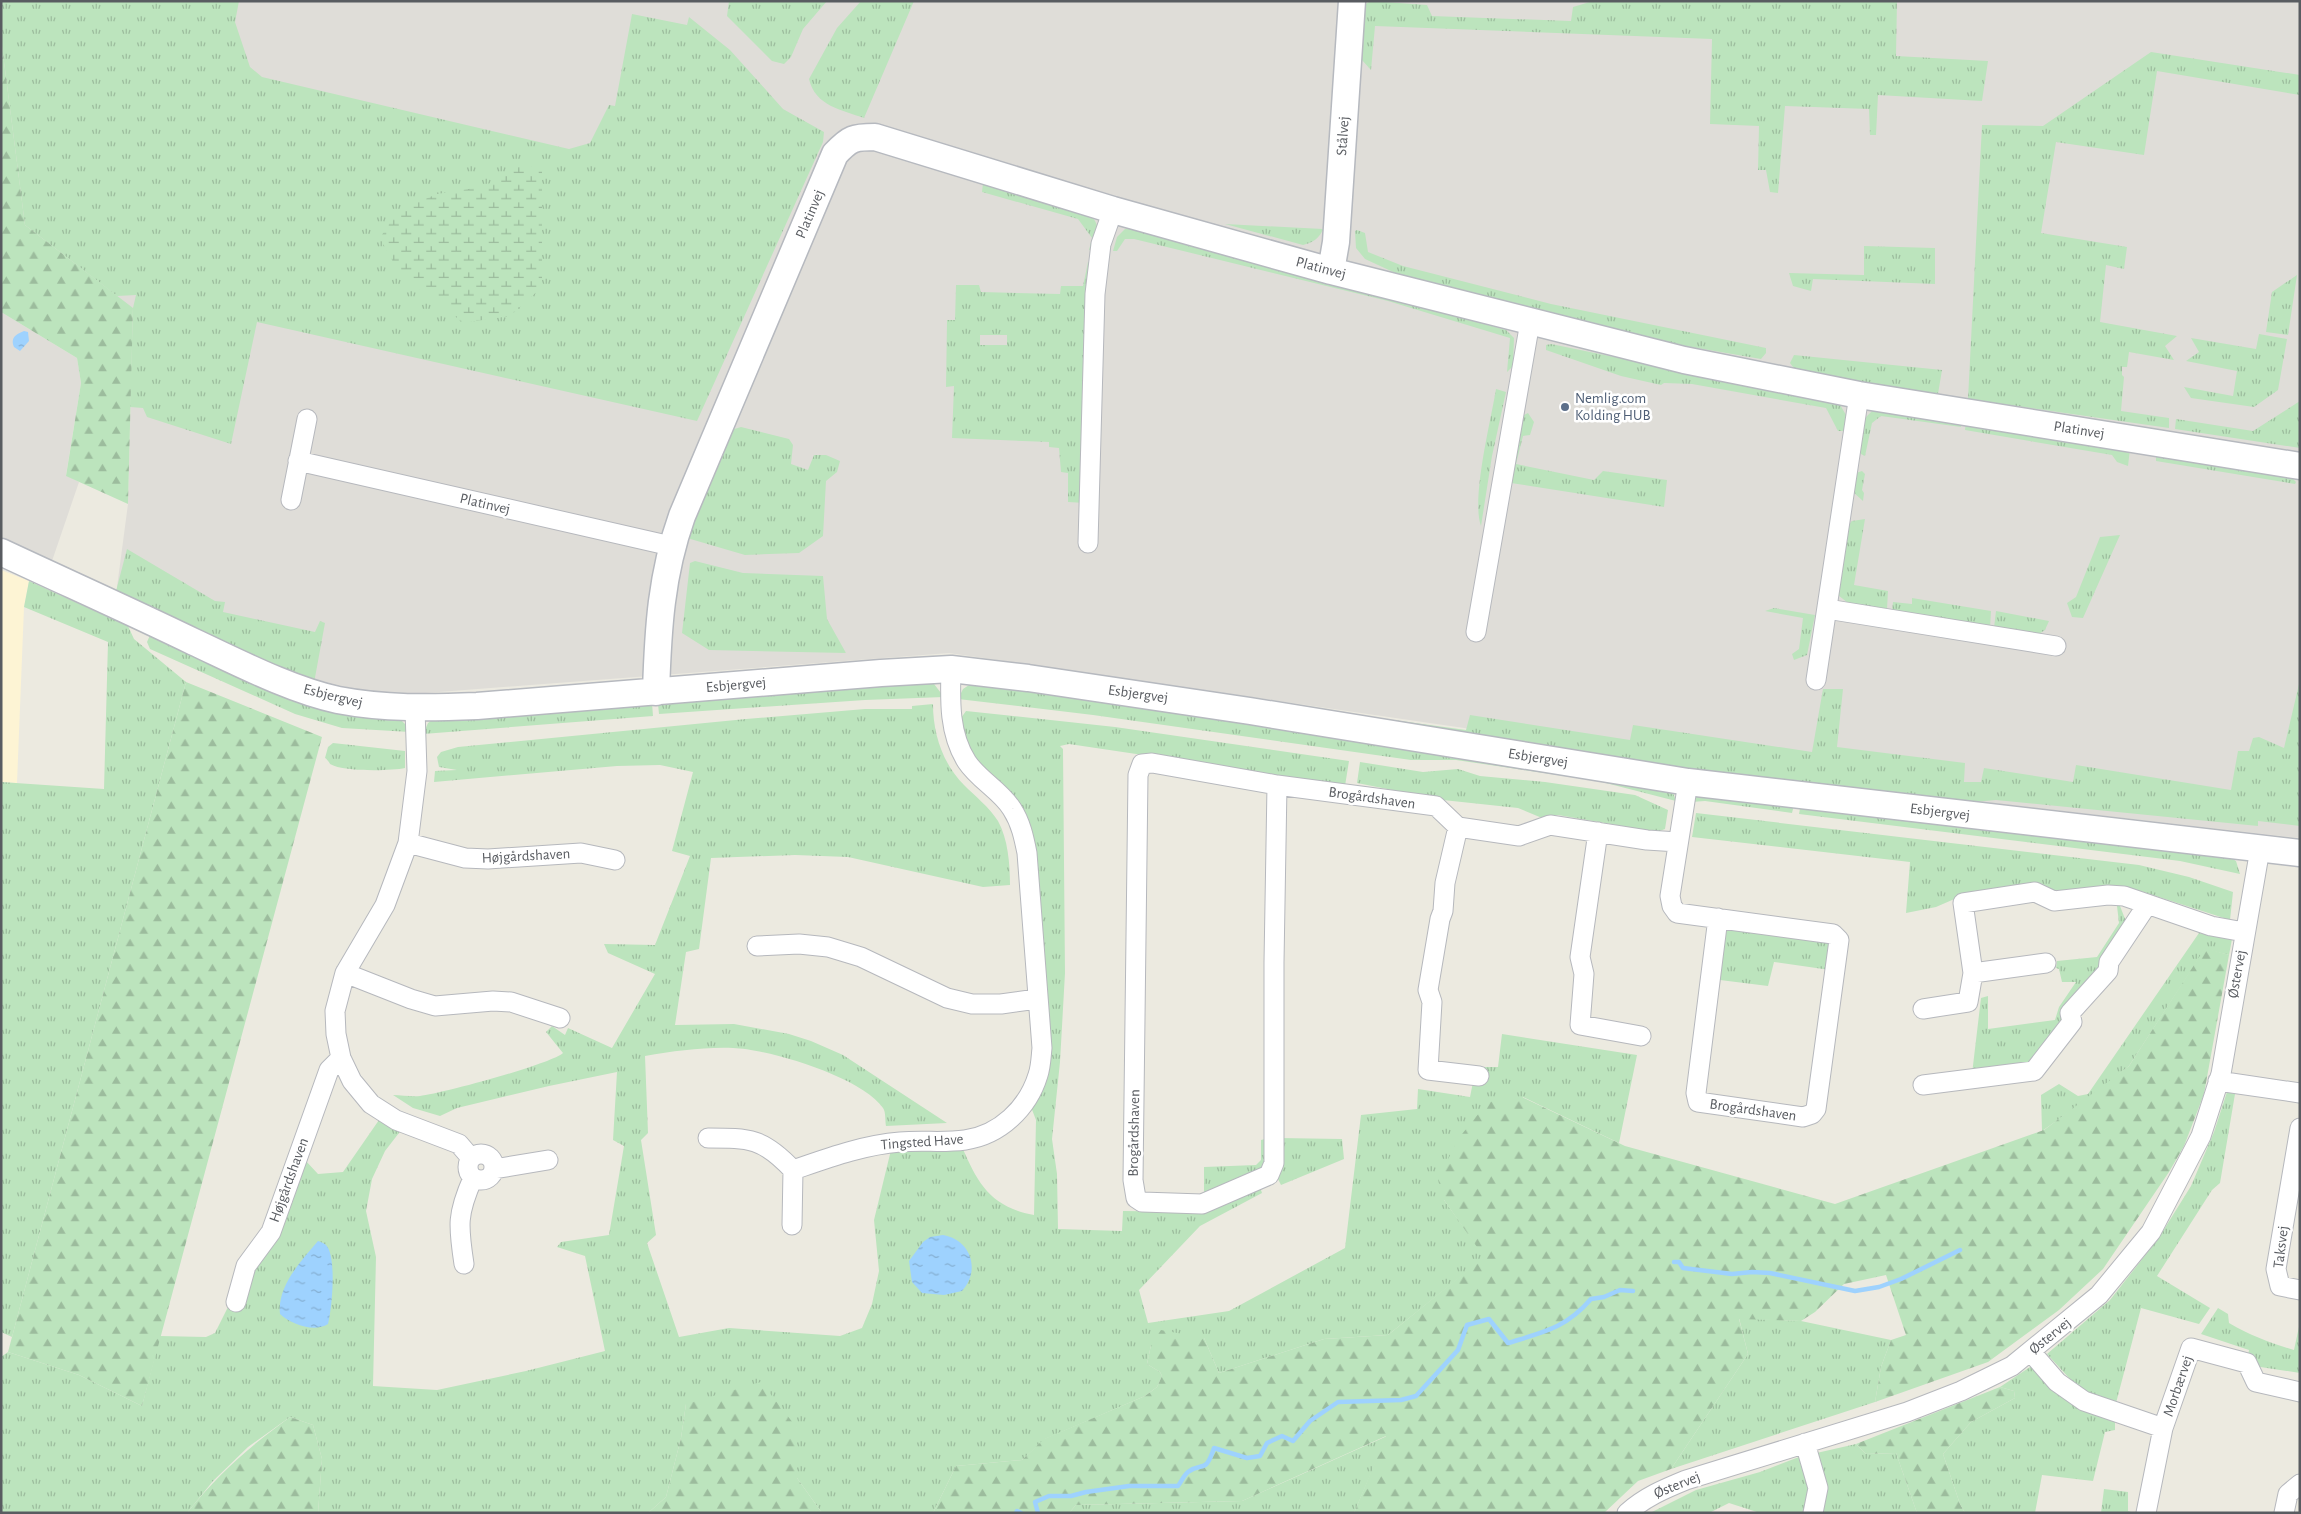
<svg xmlns="http://www.w3.org/2000/svg" width="2301" height="1514" viewBox="0 0 2301 1514" font-family="'Alegreya Sans',sans-serif">
<defs>
<pattern id="grass-tufts" width="24" height="20" patternUnits="userSpaceOnUse" patternTransform="scale(1.25)"><rect width="24" height="20" fill="#bce4bd"/><path d="M3 7l-1-3M5 7V3M7 7l1-3M15 17l-1-3M17 17v-4M19 17l1-3" fill="none" stroke="#9cbc9d"/></pattern>
<pattern id="forest-firs" width="22" height="20" patternUnits="userSpaceOnUse" patternTransform="scale(1.25)"><rect width="22" height="20" fill="#bce4bd"/><path d="M5 1l3.5 6h-7zM16 11l3.5 6h-7z" fill="#9cbc9d"/></pattern>
<pattern id="wetland-marsh" width="20" height="14" patternUnits="userSpaceOnUse" patternTransform="scale(1.25)"><rect width="20" height="14" fill="#bce4bd"/><path d="M1 5h8M5 5V1M11 12h8M15 12V8" fill="none" stroke="#9cbc9d"/></pattern>
<pattern id="water-ripples" width="26" height="14" patternUnits="userSpaceOnUse" patternTransform="scale(1.25)"><rect width="26" height="14" fill="#9ed2fe"/><path d="M2 4q2-2 4 0t4 0M15 11q2-2 4 0t4 0" fill="none" stroke="#84aed1"/></pattern>
</defs>
<rect width="100%" height="100%" fill="#eceae0"/>
<path fill="#fdf4d4" d="M1,570L29,581L24,607L17,783L1,782Z"/>
<path fill="#dfddd8" d="M1,1H2300V838L1939,797L949,653L413,694L363,691L302,676L117,587L128,504L133,309L25,225L1,38Z
M1,312L77,358L81,383L66,475L79,482L52,561L1,538Z"/>
<path fill="url(#grass-tufts)" fill-rule="evenodd" d="M1,1H239L235,22L250,67L262,77L569,149L590,143L609,105L615,106L632,14L687,25L689,17L730,50L783,109L824,132L823,142L697,421L257,322L231,444L147,417L143,408L130,407L133,308L136,295L117,296L25,225L1,38Z
M729,1H827L803,29L791,57L784,64L772,61L727,16Z
M861,1H914L864,118C842,110 815,106 809,79L837,28Z
M1371,1L1427,5L1432,16L1571,21L1573,7L1593,1H1897L1896,56L1988,61L1982,101L1878,95L1876,135H1870L1869,109L1785,106L1778,193L1770,192L1766,170H1758L1759,126L1710,124L1712,39L1375,26L1371,70L1361,59L1362,6Z
M2151,52L2300,75V95L2157,71L2144,155L2056,142L2041,233L2127,247L2124,269L2106,265L2100,322L2177,336L2165,346L2174,360L2129,352L2127,367H2122V375L2124,377L2121,411L2169,418V428L1968,399L1982,125L2043,126Z
M983,183L1088,213C1102,225 1098,235 1097,252L1089,250L1092,238L1078,219L982,192Z
M1225,224L1323,229C1320,238 1312,243 1303,245Z
M1125,229H1140L1506,330L1514,338L1513,366L1507,372L1510,338L1388,301L1134,239H1125L1117,251H1113L1117,237Z
M1357,230L1365,233L1368,252L1403,266L1551,304L1766,348V353L1761,359L1651,340L1404,277L1365,259L1356,248L1355,231Z
M1864,246L1935,248V284L1813,279L1811,291L1793,286L1789,273L1864,275Z
M1088,262L1094,263L1085,503L1068,502V473L1061,472L1059,448L1049,447V442L952,438L954,386L946,387L947,320H955L956,285H979L981,292L1060,294L1061,286H1083ZM980,335H1007V345H980Z
M2297,275L2288,335L2266,332L2272,292Z
M2259,334L2287,339L2278,390L2254,407L2191,398L2184,387L2233,396L2237,371L2186,361L2199,352L2191,338L2256,349Z
M1551,344L1839,403L1846,415L1845,431H1838L1826,408L1692,384L1664,383L1661,385L1621,376L1546,350V345Z
M1794,355L1942,370L1938,394L1796,371L1790,363Z
M1496,389L1506,392L1492,456L1481,526C1471,499 1491,420 1496,389Z
M2300,401V448L2175,429L2176,419L2253,431Z
M1873,410L1962,420L1961,427L1881,416L1872,423L1865,456L1861,454L1859,449L1863,420Z
M1528,413L1534,422L1530,435L1523,436L1516,464L1594,480L1603,471L1667,480L1664,507L1511,483L1522,416Z
M1966,421L2130,449L2128,466L2117,462L2112,455L1965,430Z
M741,427L789,439L793,445L791,464L808,470L814,455H826L840,461L837,472L826,481L823,536L799,553L745,555L687,538L731,430Z
M2156,455L2288,474L2296,482L2295,484L2156,461Z
M1862,471L1865,474L1862,490L1864,493L1863,501L1853,492V474Z
M1865,519L1854,585L1888,591L1887,609L1848,603L1838,595L1846,527L1852,521Z
M2120,535L2083,618L2072,617L2067,603L2076,597L2100,537Z
M127,549L215,601L225,602L223,612L315,632L320,621L325,623L314,683L273,668L116,591Z
M695,561L743,573L823,576L827,619L846,653L709,650L682,633L690,563Z
M29,581L128,626L134,639L186,682L12,1337L1,1332V782L104,789L108,642L24,607Z
M1912,598L1991,611L1990,628L1892,611L1893,602L1912,604Z
M1774,608L1815,615L1807,655L1794,660L1792,654L1799,649L1803,618L1765,611Z
M1996,611L2049,621L2045,630L2039,634L1994,628Z
M151,633L398,717L410,729V732L342,728L295,714L150,649L147,642Z
M931,680L944,697L865,700L659,714L658,704L687,703L729,693Z
M2300,680V826L2258,821V826L1996,800L1974,802L1961,807L1627,760L1314,709L1466,730L1470,715L1630,740L1633,725L1812,752L1823,689H1843L1837,747L1965,763L1964,782H1981L1984,768L2073,782L2076,765L2231,790L2238,751H2249L2253,738L2259,737L2284,748Z
M972,683L1670,784L1676,801L1598,781L1456,760H1411L1093,715L958,699L963,689Z
M652,703L653,716L423,734L428,723L439,715Z
M933,704C933,734 943,764 964,785C975,796 989,807 998,821C1008,839 1010,864 1010,885L983,887L848,857L795,855L711,858L699,949L686,952L675,1025L734,1024L789,1034L811,1041L843,1055L947,1123L886,1126C885,1121 886,1112 883,1108C862,1077 768,1049 733,1048C703,1047 675,1051 645,1056L648,1133L641,1140L656,1235L647,1243L679,1337L729,1328L840,1336L862,1328L872,1304L879,1271L874,1220L891,1150L962,1147C978,1184 991,1207 1034,1215L1036,1120L1031,1107L1042,1087L1034,851L963,740L961,718L966,711L1115,727L1349,761L1345,786L1319,781L1317,787L1311,780L1069,744L1060,746L1063,749L1065,973L1060,1062L1052,1139L1057,1174L1058,1229L1122,1231L1123,1211L1201,1212L1260,1187L1262,1193L1200,1226L1139,1290L1148,1323L1229,1311L1345,1248L1361,1115L1417,1109L1418,1089L1470,1097L1473,1082H1480L1481,1067H1498L1502,1034L1637,1055L1619,1143L1523,1097L1444,1200L1485,1257L1388,1335L1324,1339L1219,1373L1204,1338L1151,1345L1147,1364L1160,1372L1162,1376L1157,1387L1145,1396L1045,1439L1022,1460L956,1466L933,1513H822L797,1478V1428L686,1404L681,1438L666,1497L648,1513H318L322,1459L313,1425L290,1417L248,1447L213,1481L187,1513H1V1357L8,1352L79,1375L142,1406L160,1336L206,1337L215,1333L230,1303L253,1268L305,1160L318,1174L343,1172L379,1120L402,1129L385,1151L372,1179L366,1211L376,1257L373,1386L437,1390L526,1371L605,1351L585,1256L557,1247L561,1242L609,1235L624,1146L613,1140L617,1072L549,1086L457,1108L440,1116L413,1108L393,1095C402,1095 412,1097 420,1096C440,1094 551,1064 563,1053L546,1032L552,1026L565,1035L568,1028L612,1048L655,974L608,953L604,944L655,945L690,856L672,851L693,772L660,765L617,766L434,782L435,771L457,770L439,767L437,757L441,752L458,747L746,719L865,709H912V706Z
M333,743L405,751V768C391,771 343,772 330,764C330,763 326,758 325,758L328,747Z
M1360,762L1423,772L1458,769L1480,776L1545,782L1635,795L1668,810L1665,829L1657,832L1558,815L1542,818L1518,808L1443,800L1357,783Z
M1696,793L1795,801L1792,813L1705,801L1691,802Z
M1801,803L2224,854L2236,861L2240,874L2180,861L1799,814Z
M1696,813L2139,865L2189,877L2233,892L2230,920L2131,888L2056,896L1959,897L1936,907L1906,913L1910,862L1692,837Z
M2117,906H2120L2127,924L2100,968L2031,1065L1972,1074L1981,998L1988,996V1029L2055,1020L2059,1007L2076,982H2062L2059,969L2056,968L2057,961L2097,957L2119,923Z
M1726,929L1829,941L1831,948L1830,970L1774,962L1768,986L1720,980L1721,947Z
M2199,933L2232,939L2229,955L2205,949L2129,1066L2092,1096L2042,1131L2041,1095L2059,1084L2078,1096L2088,1094Z
M2227,1092L2235,1094L2220,1183L2212,1190L2157,1276L2210,1308L2199,1324L2141,1308L2116,1403L2081,1391L2047,1354L2110,1300L2158,1239L2191,1186L2214,1132Z
M1279,1138L1342,1139L1344,1159L1281,1185L1277,1177Z
M1265,1139L1264,1169L1204,1195V1167L1256,1165L1261,1160V1140Z
M2218,1308L2228,1314L2229,1323C2251,1336 2271,1343 2294,1350L2300,1322V1373L2254,1366L2248,1356L2249,1350L2201,1334Z
M1739,1318L1801,1321L1891,1340L1881,1367L1875,1402L1671,1469L1748,1354Z
M2033,1365L2115,1421V1430L2105,1432L2093,1481L2042,1475L2035,1513H1965L1960,1504L1943,1454L1971,1422L2015,1398L2014,1391L2000,1387Z
M1387,1436L1354,1513H1069L1076,1505L1242,1501Z
M1856,1444L1866,1454L1896,1453L1917,1513H1760L1729,1503L1709,1513H1650L1696,1490L1760,1472L1799,1457Z
M2104,1489L2128,1492V1511L2134,1513H2101Z"/>
<path fill="url(#forest-firs)" d="M1,38L25,225L133,308L128,504L66,476L81,383L77,358L1,312Z
M186,682L322,737L142,1406L79,1375L8,1352Z
M2205,948L2229,955L2204,1094L2184,1146L2169,1172L2103,1269L2059,1310L1988,1362L1875,1402L1881,1367L1891,1340L1906,1335L1886,1275L1844,1284L1815,1312L1801,1321L1739,1319L1748,1354L1671,1469L1638,1481L1604,1513H1354L1386,1436L1242,1501L1076,1505L1069,1513H933L956,1466L1022,1460L1044,1439L1145,1396L1157,1387L1162,1376L1160,1372L1147,1364L1151,1345L1161,1330L1204,1338L1219,1373L1324,1339L1388,1335L1484,1257L1444,1200L1438,1180L1458,1139L1488,1102L1522,1097L1625,1146L1835,1204L2044,1130L2129,1066Z
M761,1382L797,1428V1478L822,1513H648L666,1497L681,1438L686,1404Z
M2000,1387L2014,1391L2015,1398L1971,1422L1943,1454L1960,1504L1965,1513H1917L1896,1453L1866,1454L1856,1444Z
M290,1417L313,1425L322,1459L318,1513H187C220,1472 248,1448 290,1417Z"/>
<path fill="url(#wetland-marsh)" d="M515,163L542,168V287L510,316L462,323L443,304L425,294L398,271L380,238L397,211L437,194L475,188L491,183Z"/>
<path fill="url(#water-ripples)" d="M24,331L28,332L29,341L20,351L14,347C10,338 16,334 24,331Z
M943,1235C971,1240 981,1270 962,1291L944,1295L922,1293L912,1282L909,1261L923,1242L930,1237Z
M318,1241C321,1242 324,1243 326,1245C337,1256 332,1309 328,1324C314,1333 291,1324 280,1314C277,1286 301,1261 318,1241Z"/>
<g fill="none" stroke-linecap="round" stroke-linejoin="round">
<path stroke="#9ed2fe" stroke-width="4.5" d="M1674,1262H1679L1683,1268L1732,1274L1752,1272L1770,1273L1855,1291L1879,1287L1901,1279L1960,1250
M1016,1513L1017,1511L1021,1513
M1038,1513L1035,1502L1049,1496H1071L1086,1492L1129,1486H1178C1181,1482 1184,1475 1188,1472C1203,1461 1205,1475 1214,1448L1247,1458L1260,1456L1267,1443L1282,1436L1293,1441L1310,1421L1338,1402L1401,1400L1416,1396L1458,1350L1467,1325L1489,1319L1508,1343C1544,1332 1566,1328 1591,1299L1604,1297L1620,1290L1633,1291"/>
<defs>
<path id="street" d="M298,461L671,546
M291,500L307,419
M1088,543L1095,294L1101,244L1113,210
M1827,609L2056,646
M1476,632L1530,322
M1816,680L1859,395
M415,709L417,771L408,843L385,905L345,973L335,1011L336,1034L341,1058L352,1081L371,1104L396,1120L459,1144L471,1158
M1688,782L1670,896L1672,906L1677,913L1833,934L1839,940L1816,1109L1812,1114L1803,1117L1698,1102L1696,1093L1718,918
M1277,785L1274,962V1163L1269,1175L1202,1204L1142,1202L1136,1198L1133,1180L1138,775L1142,764L1152,763L1277,785L1436,806L1458,827L1519,836L1550,825L1647,840L1678,842
M1458,827L1445,883L1443,911L1440,919L1428,990L1432,1002L1428,1070L1479,1076
M1598,832L1580,957L1584,974L1580,1025L1641,1036
M408,843L465,858L488,859L581,853L615,860
M757,946L799,944L828,947L861,957L947,998L972,1004H1001L1037,999
M2046,963L1973,973L1963,903L2035,892L2054,901L2108,895L2124,896L2211,926L2244,932
M345,973L411,999L435,1006L493,1001L511,1002L560,1018
M1923,1009L1968,1002L1973,973
M2218,1081L2300,1093
M1923,1085L2034,1071L2072,1022L2070,1013L2108,971L2109,962L2147,905
M2300,1128L2276,1269L2280,1286L2300,1290
M708,1138C750,1138 763,1138 793,1170L792,1225
M468 1167a13 13 0 1 1 26 0a13 13 0 1 1-26 0Z
M494,1169L548,1160
M793,1170C828,1158 863,1145 900,1142C922,1140 944,1143 965,1140C1000,1135 1028,1108 1038,1075C1041,1066 1041,1057 1042,1048L1027,853C1024,838 1021,823 1012,809C1001,791 979,780 967,762C949,734 950,701 951,669
M464,1264C458,1225 457,1214 473,1178
M236,1302L246,1266L271,1232L329,1070L341,1058
M2031,1352L2057,1382L2084,1401L2163,1428
M1805,1443L1818,1488L1813,1513
M1627,1513C1645,1497 1664,1489 1686,1480L1907,1412L1961,1391L2012,1366L2099,1295L2151,1232L2201,1136L2221,1074L2260,849
M2146,1513L2163,1428L2191,1348L2247,1363L2256,1382L2300,1392
M2284,1513L2288,1494L2300,1484"/>
<path id="secondary" d="M1331,271L1336,242L1352,1
M1,552C65,582 130,611 194,642C237,662 291,690 338,700C385,709 430,708 477,706L881,673L951,669L1028,678L1250,711L1688,782L2300,853
M656,692C658,629 661,575 682,516L835,154C850,138 854,137 875,137L1113,210L1331,271L1684,360L1859,395L2300,466"/>
</defs>
<use href="#street" stroke="#b6b8bd" stroke-width="21"/>
<use href="#secondary" stroke="#b6b9bf" stroke-width="29"/>
<use href="#street" stroke="#fff" stroke-width="19"/>
<use href="#secondary" stroke="#fff" stroke-width="26"/>
</g>
<circle fill="#5c6f8a" stroke="#fff" stroke-width="2" cx="1565" cy="407" r="5"/>
<g text-anchor="middle" dominant-baseline="central" stroke-width="5" stroke-linejoin="round" paint-order="stroke">
<g font-size="15" fill="#595c61" stroke="#fff">
<text transform="translate(1343 136) rotate(-86)">Stålvej</text>
<text transform="translate(810 214) rotate(-67)">Platinvej</text>
<text transform="translate(1321 268) rotate(15)">Platinvej</text>
<text transform="translate(2079 430) rotate(9)">Platinvej</text>
<text transform="translate(485 504) rotate(13)">Platinvej</text>
<text transform="translate(736 685) rotate(-5)">Esbjergvej</text>
<text transform="translate(1138 694) rotate(8)">Esbjergvej</text>
<text transform="translate(333 696) rotate(14)">Esbjergvej</text>
<text transform="translate(1538 758) rotate(9)">Esbjergvej</text>
<text transform="translate(1372 798) rotate(8)">Brogårdshaven</text>
<text transform="translate(1940 812) rotate(7)">Esbjergvej</text>
<text transform="translate(526 856) rotate(-3)">Højgårdshaven</text>
<text transform="translate(2237 974) rotate(-80)">Østervej</text>
<text transform="translate(1753 1110) rotate(8)">Brogårdshaven</text>
<text transform="translate(1134 1133) rotate(-89)">Brogårdshaven</text>
<text transform="translate(922 1142) rotate(-4)">Tingsted Have</text>
<text transform="translate(289 1180) rotate(-70)">Højgårdshaven</text>
<text transform="translate(2281 1247) rotate(-83)">Taksvej</text>
<text transform="translate(2050 1336) rotate(-39)">Østervej</text>
<text transform="translate(2178 1386) rotate(-71)">Morbærvej</text>
<text transform="translate(1677 1485) rotate(-22)">Østervej</text>
</g>
<g font-size="15" fill="#4e5e75" stroke="#fff" text-anchor="start">
<text x="1575" y="398">Nemlig.com<tspan x="1575" dy="17">Kolding HUB</tspan></text>
</g>
</g>
<rect width="2301" height="1514" fill="none" stroke="#595c61" stroke-width="5"/>
</svg>
